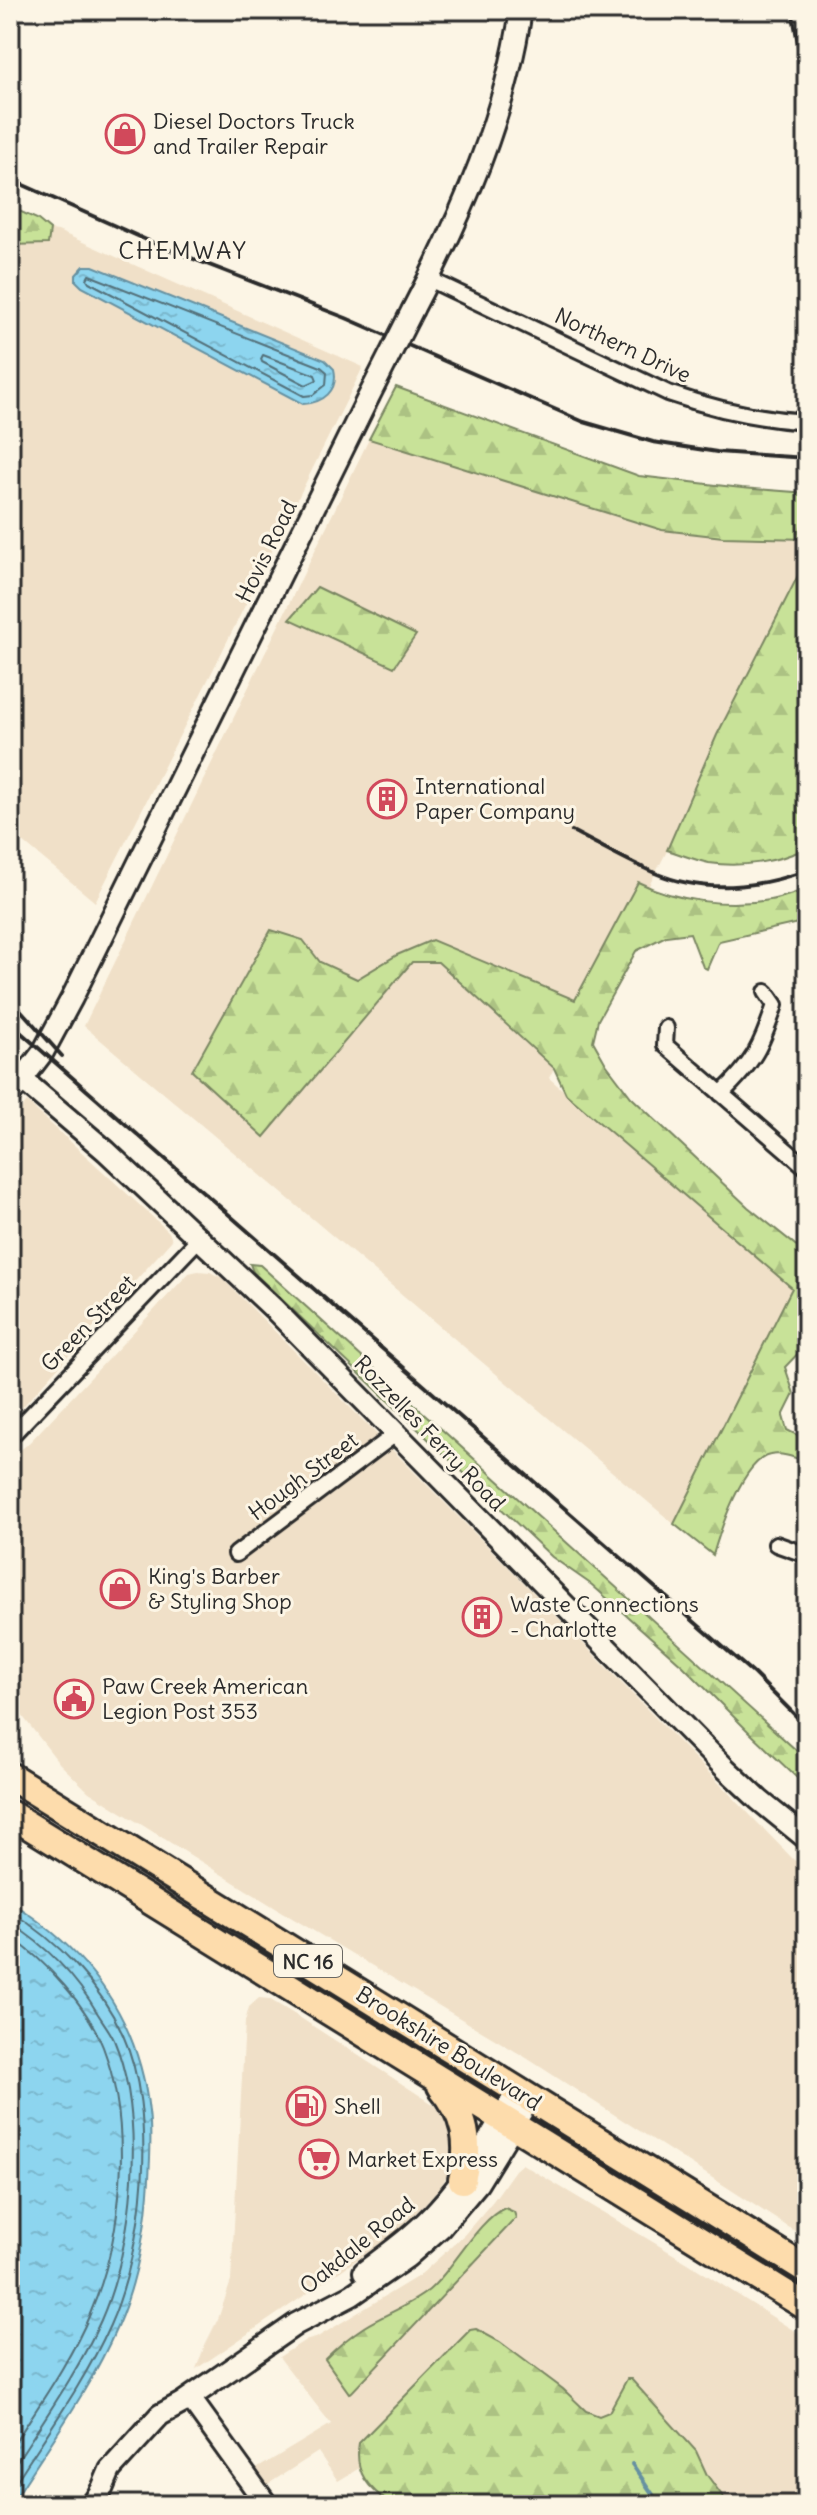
<svg xmlns="http://www.w3.org/2000/svg" width="817" height="2515" viewBox="0 0 817 2515" font-family="Delius,sans-serif">
<defs>
<pattern id="forest-firs" width="22" height="20" patternUnits="userSpaceOnUse" patternTransform="scale(2)"><rect width="22" height="20" fill="#c8e298"/><path d="M5 1l3.5 6h-7zM16 11l3.5 6h-7z" fill="#acc283"/></pattern>
<pattern id="water-ripples" width="26" height="14" patternUnits="userSpaceOnUse" patternTransform="scale(2)"><rect width="26" height="14" fill="#8dd5ef"/><path d="M2 4q2-2 4 0t4 0M15 11q2-2 4 0t4 0" fill="none" stroke="#7ab7cd"/></pattern>
</defs>
<rect width="100%" height="100%" fill="#fcf5e5"/>
<filter id="ink" filterUnits="userSpaceOnUse"><feTurbulence type="fractalNoise" baseFrequency=".0125" numOctaves="2"/><feDisplacementMap in="SourceGraphic" scale="16" xChannelSelector="R" yChannelSelector="G"/><feConvolveMatrix kernelMatrix="1 2 1 2 8 2 1 2 1" color-interpolation-filters="sRGB"/></filter>
<g filter="url(#ink)">
<path fill="#f0e0c8" d="M10,224L58,231L363,367L211,674L95,902L10,831Z
M369,439L662,530L723,537L807,539V558L717,735L807,848L782,859L743,864L709,863L667,851L549,1078L792,1288L674,1524L84,1026Z
M27,1102L169,1232L172,1240L10,1421V1123Z
M198,1271L210,1272L222,1278L527,1586L794,1860L807,1868V2239L525,2057L282,1912L89,1792L60,1764L17,1709L10,1698V1458L28,1444L189,1273Z
M259,1998L269,1999L299,2017L436,2106L452,2131L454,2156L451,2169L441,2186L422,2207L392,2236L196,2369L205,2345L218,2319L231,2281L245,2022L249,2007Z
M522,2164L688,2263L807,2339V2505H729L688,2451L516,2505L381,2455L338,2481L318,2452L265,2486L253,2471L331,2424L279,2357L304,2341L316,2338L420,2275L464,2235L493,2201L515,2170Z"/>
<path fill="url(#forest-firs)" stroke="#7a8662" stroke-width="2" d="M10,207L37,219L50,230L48,244L10,245Z
M396,387L639,476L742,488L807,493V539L723,537L662,530L369,439Z
M807,558V848C777,862 742,868 709,863C695,860 680,854 667,850L717,735Z
M317,587L416,635L394,667L290,619Z
M638,882C677,902 728,907 770,900C782,898 795,893 807,889V921L719,941L707,969L703,967L690,933L666,936L636,951L598,1020L593,1041L606,1064L631,1097L748,1207L799,1248L807,1266V1344L785,1367L794,1394L783,1416L787,1430L807,1440V1462C796,1458 782,1452 770,1455C743,1460 720,1531 713,1555L674,1524L792,1288L566,1094L554,1068L438,962H412L264,1137L192,1071L271,930L303,940L320,962L357,979L397,955L432,940L575,1000Z
M250,1264L260,1265L807,1760V1784L796,1777L748,1731L683,1666L592,1585L552,1557L253,1272Z
M505,2208L514,2212L516,2218L352,2392L349,2393L325,2359C336,2348 350,2336 364,2327C385,2314 409,2306 429,2290C453,2270 478,2219 505,2208Z
M476,2329L500,2342L563,2389L586,2411L599,2416L609,2412L627,2379H631L696,2451L707,2475L729,2505H392C368,2488 354,2473 359,2443L470,2330Z"/>
<path fill="url(#water-ripples)" stroke="#6691a1" stroke-width="2" d="M84,266H93L325,360L334,369C339,391 323,403 303,404L82,287L76,281V275Z
M10,1902C88,1950 139,2019 149,2112C152,2134 150,2157 149,2179C146,2230 138,2280 117,2327C90,2390 47,2447 11,2505Z"/>
<g fill="none" stroke-linecap="round" stroke-linejoin="round">
<path stroke="#526f79" stroke-width="2" d="M89,275L321,367L327,372L326,385L313,395L304,396L89,282L87,279Z
M263,355L315,375L317,380L306,385L262,362L261,359Z
M10,1911C58,1941 99,1983 123,2035C158,2112 144,2249 110,2325C84,2384 44,2437 10,2491
M10,1923C47,1946 76,1976 98,2014C103,2022 110,2031 114,2040C146,2117 134,2245 101,2320C77,2374 41,2423 10,2472
M10,1937C45,1959 88,2007 103,2047C133,2126 123,2237 90,2314C70,2362 38,2406 10,2450"/>
<path stroke="#6691a1" stroke-width="4" d="M632,2464L660,2505"/>
<defs>
<path id="street" d="M429,279L668,393C714,409 758,419 807,422
M666,1028L665,1045L807,1168
M721,1094C753,1063 761,1048 775,1005L766,992
M10,1437L198,1240
M776,1544L807,1555
M236,1554L397,1433"/>
<path id="secondary" d="M413,309C462,215 506,115 521,10
M10,1069L106,1151L273,1308L726,1769L759,1800L807,1839
M10,1095L43,1052L72,998L368,398
M364,2272C390,2252 417,2233 439,2208C471,2174 494,2131 517,2091
M190,2398L267,2505
M92,2505L102,2489L110,2470L160,2415L182,2403L296,2324L352,2295L407,2257L440,2228L478,2183L530,2098"/>
<path id="highway" d="M10,1776L807,2270
M10,1814L807,2307
M441,2086C466,2115 471,2144 462,2180"/>
</defs>
<use href="#street" stroke="#2b2b2b" stroke-width="20"/>
<use href="#secondary" stroke="#2b2b2b" stroke-width="26"/>
<use href="#highway" stroke="#2b2b2b" stroke-width="32"/>
<use href="#street" stroke="#fcf5e5" stroke-width="14"/>
<use href="#secondary" stroke="#fcf5e5" stroke-width="20"/>
<use href="#highway" stroke="#fddcac" stroke-width="26"/>
<path stroke="#2b2b2b" stroke-width="4" d="M792,10L807,93
M10,179L160,246L346,318L584,422L653,442L717,452L807,458
M572,831C599,845 627,861 655,873C704,894 759,888 807,870
M10,995L17,1006L62,1056
M10,1023L754,1674L807,1727"/>
<defs>
<path id="secondary-bridge" d="M368,398L413,309"/>
</defs>
<use href="#secondary-bridge" stroke="#2b2b2b" stroke-width="26" stroke-linecap="butt"/>
<use href="#secondary-bridge" stroke="#fcf5e5" stroke-width="20"/>
</g>
</g>
<defs>
<symbol id="shop-ring" viewBox="-11 -11 22 22"><circle r="9.5" fill="#fcf5e5" stroke="#d1495b" stroke-width="1.5"/><path d="M-5-2.5h2.3a2.7 3.5 0 0 1 5.4 0H5L5.5 6h-11ZM-1.5-2.5h3a1.5 2.3 0 0 0-3 0Z" fill="#d1495b"/></symbol>
<symbol id="building-ring" viewBox="-11 -11 22 22"><circle r="9.5" fill="#fcf5e5" stroke="#d1495b" stroke-width="1.5"/><path d="M-4-6H4V6H1V3H-1V6H-4ZM-2.5-4.3h1.7v1.8h-1.7ZM.8-4.3h1.7v1.8H.8ZM-2.5-1h1.7V.8h-1.7ZM.8-1h1.7V.8H.8Z" fill="#d1495b"/></symbol>
<symbol id="civic-ring" viewBox="-11 -11 22 22"><circle r="9.5" fill="#fcf5e5" stroke="#d1495b" stroke-width="1.5"/><path d="M-.6-6.5H3V-4.5H.6V-3L4-1V1h2V6H-6V1h2V-1L-.6-3ZM-1.2 2.5V6h2.4V2.5Z" fill="#d1495b"/></symbol>
<symbol id="fuel-ring" viewBox="-11 -11 22 22"><circle r="9.5" fill="#fcf5e5" stroke="#d1495b" stroke-width="1.5"/><path d="M-5.5-6h7V0h2V4h1.3V-2.5L3-4.5l.8-.8L6-3V5H2.5V1h-1V6h-7ZM-4.2-4.7v3.2H.2V-4.7Z" fill="#d1495b"/></symbol>
<symbol id="supermarket-ring" viewBox="-11 -11 22 22"><circle r="9.5" fill="#fcf5e5" stroke="#d1495b" stroke-width="1.5"/><path d="M-6-5.5h2.5l.6 2H6L4.5 2H-2.5L-4.4-4H-6ZM-1.5 3.2a1.3 1.3 0 1 0 .1 0ZM3 3.2a1.3 1.3 0 1 0 .1 0Z" fill="#d1495b"/></symbol>
</defs>
<g fill-rule="evenodd">
<use href="#shop-ring" x="103" y="112" width="44" height="44"/>
<use href="#building-ring" x="365" y="777" width="44" height="44"/>
<use href="#shop-ring" x="98" y="1567" width="44" height="44"/>
<use href="#building-ring" x="460" y="1595" width="44" height="44"/>
<use href="#civic-ring" x="52" y="1677" width="44" height="44"/>
<use href="#fuel-ring" x="284" y="2084" width="44" height="44"/>
<use href="#supermarket-ring" x="297" y="2137" width="44" height="44"/>
</g>
<g text-anchor="middle" dominant-baseline="central" stroke-width="6" stroke-linejoin="round" paint-order="stroke">
<rect fill="#fcf5e5" stroke="#6a6863" stroke-width="2" x="274" y="1945" width="68" height="32" rx="6"/>
<g font-size="20" font-weight="bold" fill="#2b2b2b">
<text x="308" y="1961">NC 16</text>
</g>
<g font-size="22" fill="#2b2b2b" stroke="#fcf5e5" text-anchor="start">
<text x="153" y="121">Diesel Doctors Truck<tspan x="153" dy="25">and Trailer Repair</tspan></text>
<text x="415" y="786">International<tspan x="415" dy="25">Paper Company</tspan></text>
<text x="148" y="1576">King's Barber<tspan x="148" dy="25">&amp; Styling Shop</tspan></text>
<text x="510" y="1604">Waste Connections<tspan x="510" dy="25">- Charlotte</tspan></text>
<text x="102" y="1686">Paw Creek American<tspan x="102" dy="25">Legion Post 353</tspan></text>
<text x="334" y="2106">Shell</text>
<text x="347" y="2159">Market Express</text>
</g>
<g font-size="22" fill="#2b2b2b" stroke="#fcf5e5">
<text transform="translate(623 345) rotate(25)">Northern Drive</text>
<text transform="translate(266 551) rotate(-64)">Hovis Road</text>
<text transform="translate(88 1323) rotate(-46)">Green Street</text>
<text transform="translate(430 1433) rotate(46)">Rozzelles Ferry Road</text>
<text transform="translate(303 1476) rotate(-37)">Hough Street</text>
<text transform="translate(449 2048) rotate(32)">Brookshire Boulevard</text>
<text transform="translate(357 2245) rotate(-39)">Oakdale Road</text>
</g>
<g font-size="24" letter-spacing="2" fill="#2b2b2b" stroke="#fcf5e5">
<text x="183" y="250">CHEMWAY</text>
</g>
</g>
<rect width="817" height="2515" fill="none" stroke="#fcf5e5" stroke-width="40"/>
<rect x="20" y="20" width="777" height="2475" fill="none" stroke="#2b2b2b" stroke-width="3" filter="url(#ink)"/>
</svg>
